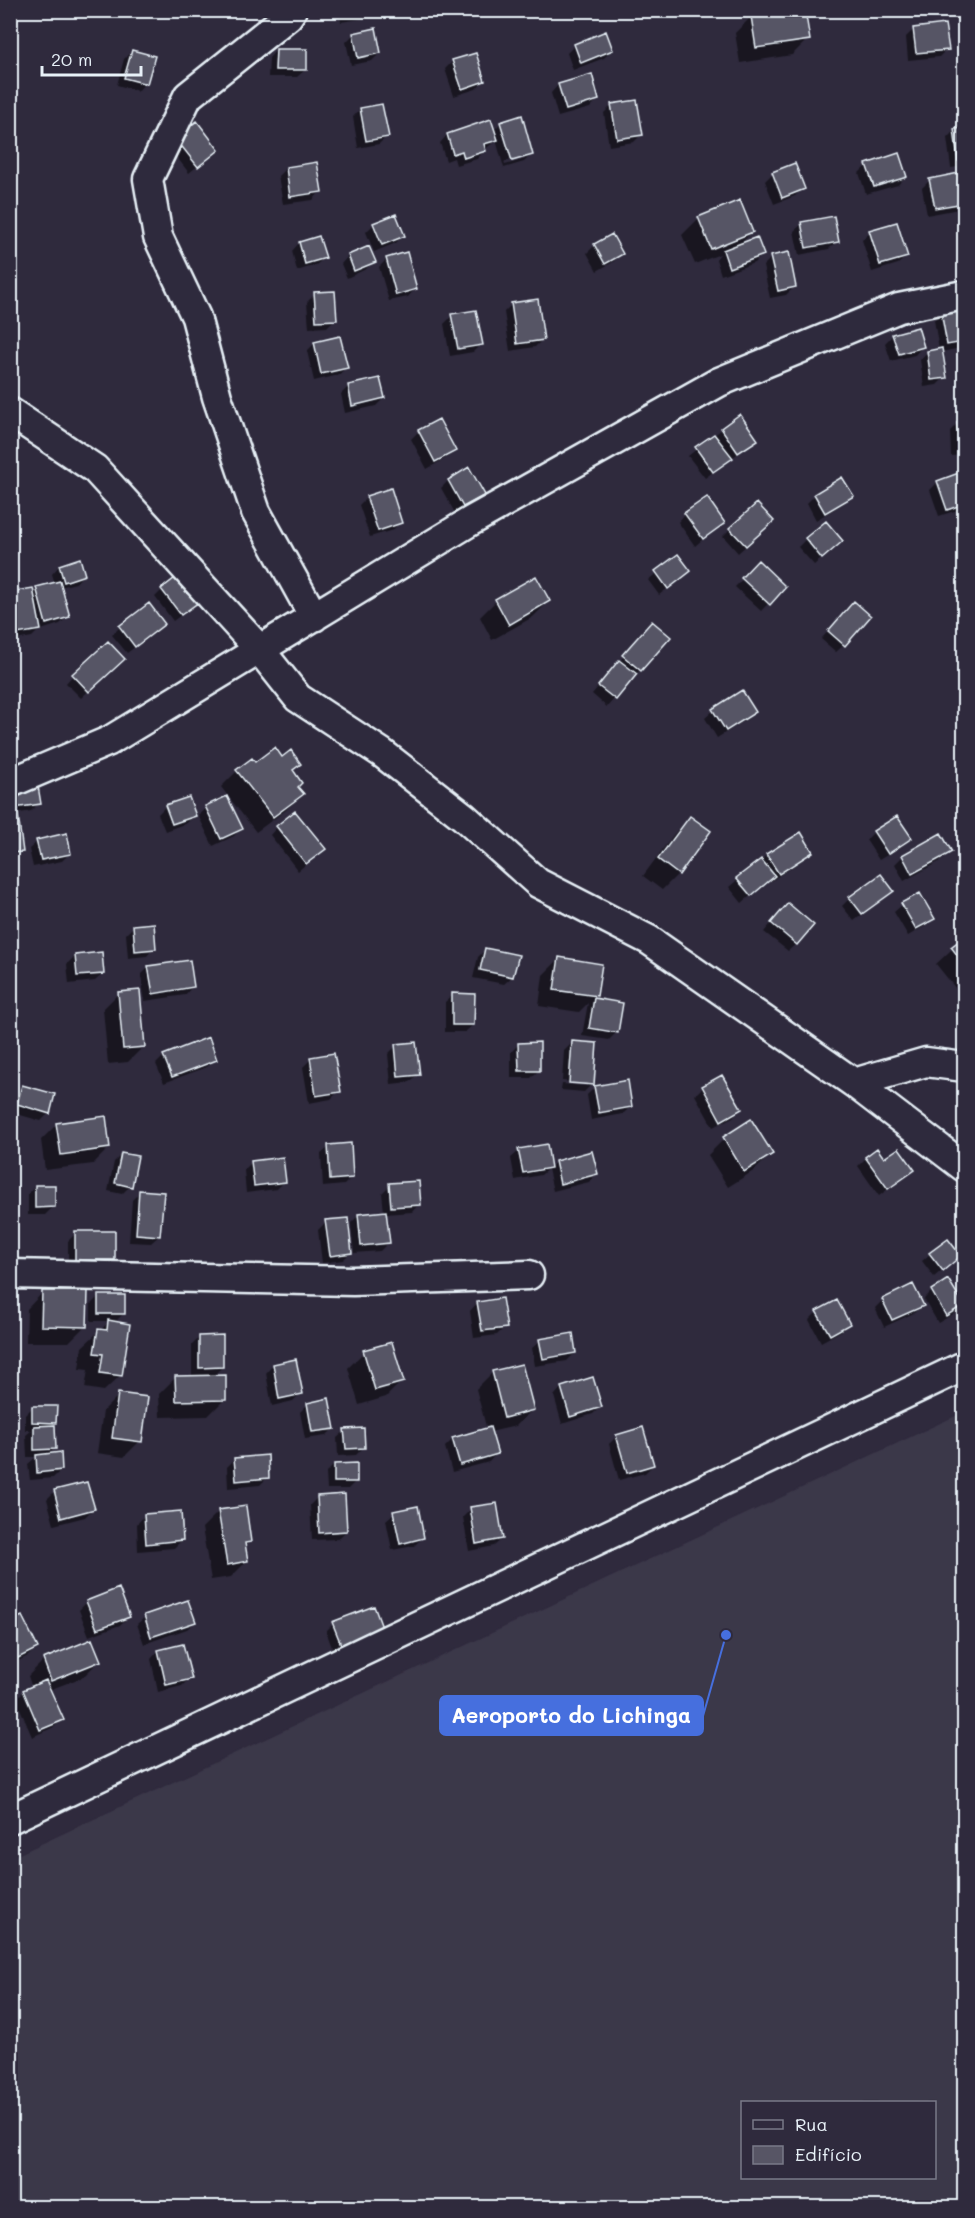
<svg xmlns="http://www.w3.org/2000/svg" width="975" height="2218" viewBox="0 0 975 2218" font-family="Mali,sans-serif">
<rect width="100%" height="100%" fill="#2f2a3d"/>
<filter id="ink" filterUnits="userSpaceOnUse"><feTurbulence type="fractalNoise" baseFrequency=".0167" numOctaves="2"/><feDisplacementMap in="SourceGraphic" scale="12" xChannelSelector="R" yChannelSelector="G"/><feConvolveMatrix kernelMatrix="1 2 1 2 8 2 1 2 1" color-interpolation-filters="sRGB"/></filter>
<g filter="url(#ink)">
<path fill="#3b3749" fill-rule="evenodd" d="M964,1412V2207H11V1858ZM742,2102H934V2178H742Z"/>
<path fill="#0007" fill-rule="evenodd" d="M339,10H373L366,18L341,22Z
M751,17L808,39L792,55L740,63L735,33Z
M914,29L947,49L939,57L908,60L906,37Z
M354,34L380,53L372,61L351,65L346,42Z
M575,45L612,50L604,58L573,70L567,53Z
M276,50L305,70L297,77H268L269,58Z
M132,51L145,83L138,91L117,85L124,59Z
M453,61L483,81L476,89L454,96L445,69Z
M558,85L597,100L590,108L558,117L551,93Z
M612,105L642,134L634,142L609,146L604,113Z
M360,109L387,136L379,144L358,148L353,117Z
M501,123L532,154L524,162L504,168L496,140L488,147L484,149V151L477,159L456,165L454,158L446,161L440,143L447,135L493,131ZM525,156V159L505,165L504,162Z
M964,129V166L951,168L947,138L955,130Z
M176,139L209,157L189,173L168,146Z
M867,165L905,177L898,185L866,194L859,173Z
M286,168L320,192L313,200L283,204L278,176Z
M773,173L803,188L795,196L774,204L765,181Z
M964,174V208L927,215L922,188L930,180Z
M740,202L752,232L738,246L762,255L754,263L721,275L716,259L720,254L695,264L682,235L698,219Z
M374,224L403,235L396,243L374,252L366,232Z
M802,224L837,241L829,249L799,255L794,231Z
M870,232L906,257L898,264L872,272L862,240Z
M318,238L324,258L316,265L297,271L292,251L299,243Z
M595,245L621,254L613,262L597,271L587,253Z
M348,256L374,261L366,269L347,278L341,264Z
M771,258L794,287L786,295L770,298L763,266Z
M387,259L415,289L408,297L389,301L379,267Z
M315,294L335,319L327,327L309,328L307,302Z
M512,304L543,339L535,347L510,351L504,312Z
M959,310L964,342L956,349L941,352L945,377L937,385L924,387L920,360L927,352L939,350L934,320L942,312Z
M452,316L481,344L473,352L450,356L444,324Z
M893,335L922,347L915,355L891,361L885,343Z
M315,343L346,367L339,375L314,381L307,351Z
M349,386L384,398L376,406L345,413L341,394Z
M438,421L454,451L446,458L427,469L411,439L419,431Z
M958,423H964V455L951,456L950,431Z
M722,429L756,440L705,478L688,456Z
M964,473V508L939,516L930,490L938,482Z
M842,479L852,496L844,503L816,520L807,503L815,495Z
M448,481L483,494L475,502L455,513L441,488Z
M367,497L400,522L393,530L370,537L359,505Z
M685,514L723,522L695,546L678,522Z
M730,529H765L738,553L723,536Z
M806,539L833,549L814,565L798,547Z
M678,556L681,578L659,595L648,580Z
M79,560L83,575L76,583L60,587L68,616L60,624L38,631L32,637L10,641V594H32L37,589L55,584L52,574L59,566Z
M758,563L784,587L761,611L735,587Z
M535,578L549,601L533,617L492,640L480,617L496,601Z
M162,590L189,609L173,621L155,597Z
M847,611L844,645L836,652L821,639Z
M120,627L155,632L127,653L112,635Z
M645,631L669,637L607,707L592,694Z
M122,659L81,698L66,683L73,675Z
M742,692L754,711L747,719L717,738L705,718L713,711Z
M255,764L292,771L296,787L302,794L286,810L256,832L221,787L237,771Z
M10,794L39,803L31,811L10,815Z
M166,806L194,815L187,823L165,831L158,814Z
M206,808L241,828L234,836L213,846L198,815Z
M10,817L21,851L10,860Z
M690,818L678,874L662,890L643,876L674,834Z
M277,827L324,849L298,871L270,835Z
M874,832L910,838L902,846L879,860L866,840Z
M37,842L70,853L62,861L33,867L29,849Z
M811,852L804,859L771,881L770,879L742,903L729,887L767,855Z
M950,852L942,860L904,881L895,864L903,856Z
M892,891L854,921L842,906L850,898Z
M902,905L933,919L925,926L908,936L894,912Z
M780,913L796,944L788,951L764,932Z
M134,926L154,948L147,956L128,958L126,934Z
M964,938V982L956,989L936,964Z
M486,949L512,977L504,984L473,978L478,957Z
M75,956L103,974L95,981L69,984L67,964Z
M559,959L595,996L592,999L621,1004L617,1032L609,1040L582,1036L588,1003L579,1012L539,1006L543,975Z
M149,967L192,987L185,995L145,1001L141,975Z
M119,993L144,1046L128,1062L108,1064L103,1009Z
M453,995L473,1025L465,1032H445V1002Z
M572,1043L592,1084L584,1092L561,1090L562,1084L587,1086V1083L562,1081L564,1051Z
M519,1044L539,1070L531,1078H511V1052Z
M396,1046L418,1074L410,1082L391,1084L388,1054Z
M164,1056L215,1059L207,1067L164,1083L156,1064Z
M311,1059L339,1091L331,1099L309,1103L303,1067Z
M22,1087L49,1113L41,1121L10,1112L15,1095Z
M595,1087L631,1106L623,1114L591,1120L587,1095Z
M703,1087L740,1109L733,1117L713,1127L695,1095Z
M751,1121L771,1154L755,1170L728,1187L708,1155L724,1139Z
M57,1124L109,1148L93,1164L45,1170L41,1140Z
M546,1146L549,1168L556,1162L596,1174L589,1182L553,1191L548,1169L541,1175L515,1180L511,1158L519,1151Z
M329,1147L352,1177L344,1185L323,1187L321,1154Z
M122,1154L130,1186L122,1194L108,1191L114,1162Z
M866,1158L884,1160L913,1170L879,1196L858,1166Z
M252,1162L284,1182L277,1189L246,1193L244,1170Z
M390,1185L419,1204L412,1212L385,1214L388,1243L380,1251L354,1253L351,1223L359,1215L384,1212L382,1193Z
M35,1186L53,1207L45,1215H28V1194Z
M140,1192L159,1236L151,1243L129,1242L132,1200Z
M326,1222L351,1252L343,1260L322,1263L318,1230Z
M76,1233L113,1259L105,1267H68V1241Z
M930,1254L959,1256L934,1277L922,1261Z
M932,1291L963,1305L955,1313L938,1323L924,1299Z
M43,1292L85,1326L69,1342H26L27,1309Z
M99,1296L124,1313L114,1323L121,1375L104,1391L85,1388L88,1370L79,1369L82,1347L110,1321H91V1304Z
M883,1300L922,1305L914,1313L884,1327L875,1308Z
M836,1302L848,1324L841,1331L821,1342L809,1320L817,1312Z
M477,1303L505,1327L497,1335L474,1338L470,1311Z
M200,1337L222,1367L212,1377L224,1400L208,1416L160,1417L159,1394L175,1378L192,1377V1345Z
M540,1341L575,1353L567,1361L535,1366L532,1348Z
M364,1352L402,1381L386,1397L359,1405L348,1368Z
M273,1365L301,1393L293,1401L272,1406L266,1373Z
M492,1373L532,1410L516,1426L490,1432L496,1454L489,1462L452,1472L445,1447L453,1439L487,1430L476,1389Z
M592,1379L601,1406L593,1414L562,1424L554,1396L561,1388Z
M119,1395L140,1441L124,1457L97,1453L103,1411Z
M308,1404L334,1428L326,1436L305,1439L300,1412Z
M33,1407L55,1422L50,1427L54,1449L48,1455L61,1470L53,1478L30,1480L28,1464L36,1457H27L26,1435L32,1430H25V1415Z
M345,1431L364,1447L356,1455L338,1456L337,1438Z
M617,1436L653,1465L645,1473L619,1480L609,1444Z
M235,1459L268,1477L260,1485L228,1488L227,1467Z
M334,1465L356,1481L348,1489H327L326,1473Z
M55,1491L93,1509L85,1517L54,1525L47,1499Z
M318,1497L346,1531L338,1539L312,1540L310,1505Z
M471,1509L502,1539L494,1546L469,1551L463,1517Z
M218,1512L250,1541L244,1547L247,1561L231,1577L211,1580L202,1528Z
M394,1513L422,1538L414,1546L392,1550L386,1520Z
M144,1516L182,1540L174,1548L138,1551L137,1524Z
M87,1602L128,1617L120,1625L89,1636L79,1610Z
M145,1617L195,1622L187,1629L144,1644L137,1624Z
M10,1624L36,1648L28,1656L10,1665Z
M333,1624L374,1637L334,1653L326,1631Z
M158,1651L190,1678L182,1686L158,1692L151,1659Z
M44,1660L99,1661L83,1677L49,1690L62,1720L54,1727L32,1737L16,1699L24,1691L32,1688L28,1676Z"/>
<path fill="#575565" stroke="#e8f1f8" stroke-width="1.5" d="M348,10H375V11L348,15Z
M785,10H805L810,40L756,48L751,16Z
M945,24L949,50L916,53L913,28Z
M376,28L381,53L358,58L353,33Z
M606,31L613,50L581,63L574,44Z
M276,49H307V70H275Z
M132,50L155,56L147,84L124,78Z
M476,53L485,81L462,89L452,60Z
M592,74L599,100L566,110L558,84Z
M637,100L643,135L617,139L611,104Z
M382,104L389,137L366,141L360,108Z
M522,115L533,155L512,161L500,122Z
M491,119L498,140L484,144L486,151L464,158L462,151L453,154L447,134Z
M197,121L219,150L198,167L175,138Z
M964,128V160L958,161L954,129Z
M899,153L907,177L874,187L866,164Z
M317,162L322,192L290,197L286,167Z
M795,163L805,189L782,198L772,172Z
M964,172V203L935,208L929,179Z
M740,200L753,232L711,249L698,217Z
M396,214L405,236L382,245L373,223Z
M834,216L839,242L806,248L801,222Z
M897,222L908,257L880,265L869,230Z
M612,234L623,254L605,264L594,244Z
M319,236L326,258L305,264L299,242Z
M757,237L764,255L729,268L723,250Z
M369,246L376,262L354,271L348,255Z
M407,252L417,289L396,295L386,258Z
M789,252L796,287L778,291L770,256Z
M335,291L337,320L316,321L314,292Z
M538,299L544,340L517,344L511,303Z
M960,308L964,342L947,345L941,311Z
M476,310L483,345L458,349L451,314Z
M918,327L924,347L899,354L892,334Z
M340,336L348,368L321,374L314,342Z
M942,348L947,378L931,380L927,351Z
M380,378L385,398L352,406L348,385Z
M740,414L758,440L738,453L721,428Z
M439,419L456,451L435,462L418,430Z
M964,421V448L959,449L957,422Z
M714,434L733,458L713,472L695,447Z
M469,467L485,495L463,507L448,480Z
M964,471V504L947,510L937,481Z
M842,477L854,496L825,513L814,494Z
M391,488L402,523L378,531L366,496Z
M707,497L725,523L703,539L684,513Z
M757,503L774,521L746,546L729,528Z
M826,521L843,541L822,559L805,538Z
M678,554L691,571L668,589L655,571Z
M80,558L85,575L64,582L59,565Z
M758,560L786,587L770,605L741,578Z
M179,575L199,602L181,615L161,589Z
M536,576L550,601L509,625L495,599Z
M60,581L70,617L46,624L36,587Z
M33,588L41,630L17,634L10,603V592Z
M854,601L871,616L845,646L828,631Z
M149,603L165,624L135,647L119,626Z
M652,621L671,637L641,671L622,655Z
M108,641L125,659L89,692L72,674Z
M619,660L637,674L616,700L598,686Z
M742,690L756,712L726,731L712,709Z
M275,747L282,757L291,750L301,764L293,770L302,783L298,787L304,794L273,817L236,770L252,758L255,762Z
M38,786L41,804L14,808L11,791Z
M227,796L243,829L221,839L205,806Z
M189,797L196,816L172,824L165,805Z
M295,811L326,849L306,864L276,826Z
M18,815L23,852L10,853V816Z
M690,816L711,831L679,875L658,859Z
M897,816L912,838L888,854L873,831Z
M801,832L813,852L779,874L766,854Z
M67,833L71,854L41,860L36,840Z
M941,833L952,852L912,874L902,855Z
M761,859L775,876L751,896L736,878Z
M881,874L894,891L862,914L849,897Z
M920,893L935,919L916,929L901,903Z
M788,903L814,925L797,945L771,923Z
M154,923L156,949L135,951L133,925Z
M964,937V964L951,947Z
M485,948L519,955L513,977L480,970Z
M102,952L104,974L77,976L75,955Z
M559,957L602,964L597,996L554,990Z
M190,960L194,987L153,994L148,966Z
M140,990L145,1047L123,1049L118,992Z
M452,993L475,994L474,1025H452Z
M594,998L623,1003L618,1033L589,1028Z
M209,1037L217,1060L172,1077L163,1055Z
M572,1041L597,1043L594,1085L569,1083Z
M416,1042L420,1075L398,1077L395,1044Z
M540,1042V1071H519L518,1043Z
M334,1053L341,1092L316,1096L310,1057Z
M722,1075L742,1109L721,1121L702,1086Z
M628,1080L632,1107L599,1113L594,1086Z
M22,1085L55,1094L50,1114L17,1104Z
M106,1116L110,1148L61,1155L56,1123Z
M751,1119L773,1154L744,1172L723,1137Z
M351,1143L353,1178L330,1180L328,1145Z
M547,1144L551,1168L523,1173L518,1149Z
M877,1148L884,1158L899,1148L915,1170L888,1189L865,1157Z
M592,1151L598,1174L560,1184L555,1161Z
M121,1153L138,1156L132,1187L115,1183Z
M283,1157L286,1182L254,1186L251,1161Z
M419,1181L421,1205L391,1207L389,1183Z
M35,1185H55V1207L35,1208Z
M139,1190L164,1192L160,1236L136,1234Z
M386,1211L390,1243L361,1246L358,1214Z
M348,1218L352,1253L330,1256L325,1220Z
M75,1231H115V1260H75Z
M948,1239L961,1256L943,1271L929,1253Z
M948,1279L964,1305L946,1316L931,1290Z
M913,1284L924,1306L892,1320L882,1299Z
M42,1291H88L87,1327L41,1326Z
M98,1295H125V1314H98Z
M502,1298L507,1328L482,1331L477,1302Z
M837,1300L850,1324L830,1335L816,1311Z
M108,1320L130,1324L122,1376L100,1373L103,1354L94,1353L98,1329L107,1330Z
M573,1333L576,1353L543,1359L539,1339Z
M223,1335V1367L199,1368V1336Z
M392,1342L404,1382L375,1390L363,1350Z
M296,1359L303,1394L279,1399L273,1364Z
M522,1364L534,1410L504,1418L492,1371Z
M226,1375V1400L176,1401L175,1376Z
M593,1377L602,1407L570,1417L561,1387Z
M118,1393L148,1397L142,1442L112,1438Z
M329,1398L335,1429L312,1432L307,1403Z
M32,1406H57L56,1423L32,1422Z
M55,1425L56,1449L34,1450V1426Z
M490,1427L498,1454L460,1465L452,1438Z
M643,1427L654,1465L627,1473L616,1435Z
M364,1428L365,1448L346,1449L344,1429Z
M61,1452L62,1470L37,1473L36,1455Z
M268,1455L269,1478L236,1481L234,1458Z
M357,1463V1482H334V1464Z
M87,1482L95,1509L61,1518L54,1490Z
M345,1494L347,1531L319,1533L317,1496Z
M497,1503L503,1539L476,1544L470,1507Z
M246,1506L251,1542L245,1543L248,1561L227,1565L218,1510Z
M418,1506L424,1538L400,1544L393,1511Z
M181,1511L183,1540L146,1544L144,1514Z
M119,1588L130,1617L97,1629L86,1601Z
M188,1600L196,1622L151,1637L144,1615Z
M374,1606L383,1630L342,1647L332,1622Z
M22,1616L38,1648L14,1660L10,1654V1622Z
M92,1639L101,1661L51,1681L43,1659Z
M183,1644L192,1679L166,1685L158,1650Z
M46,1680L64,1720L40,1730L23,1690Z"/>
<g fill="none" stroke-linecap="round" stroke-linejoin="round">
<defs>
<path id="minor" d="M292,10L288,16L188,96L148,179L158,237L196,317L217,397L256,512L314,617
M10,412L95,469L260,650L298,698L382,753L464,817L538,883L649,940L854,1083L964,1167
M10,783L109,741L471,521L719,382L899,308L964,295
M854,1083L926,1062L964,1067
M10,1274L353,1281L529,1275
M10,1819L964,1366"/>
</defs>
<use href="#minor" stroke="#e8f1f8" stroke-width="33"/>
<use href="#minor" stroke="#2f2a3d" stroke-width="28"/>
</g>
</g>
<path fill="none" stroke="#466fde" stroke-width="2" d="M726 1635L703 1716"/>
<circle fill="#466fde" stroke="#2f2a3d" stroke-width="2" cx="726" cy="1635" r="6"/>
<rect fill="#466fde" stroke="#466fde" stroke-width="2" x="440" y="1696" width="263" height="39" rx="6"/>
<g font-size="21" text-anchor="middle" font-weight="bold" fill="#fff">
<text x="571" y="1723">Aeroporto do Lichinga</text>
</g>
<rect width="975" height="2218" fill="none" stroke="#2f2a3d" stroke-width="36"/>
<rect x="18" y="18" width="939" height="2182" fill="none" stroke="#e8f1f8" stroke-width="2" filter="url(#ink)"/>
<rect x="741" y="2101" width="195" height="78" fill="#2f2a3d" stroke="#797a88" stroke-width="1.5"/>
<rect x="753" y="2120" width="30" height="9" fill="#2f2a3d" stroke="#797a88" stroke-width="1.5"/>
<text x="795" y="2131" font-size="18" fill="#e8f1f8">Rua</text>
<rect x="753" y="2146" width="30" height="18" fill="#575565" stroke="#797a88" stroke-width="1.5"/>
<text x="795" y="2161" font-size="18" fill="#e8f1f8">Edifício</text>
<path d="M42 66v9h99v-9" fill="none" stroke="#e8f1f8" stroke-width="3"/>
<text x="51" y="66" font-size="18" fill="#e8f1f8" stroke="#2f2a3d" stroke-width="4.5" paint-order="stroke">20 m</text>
</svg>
